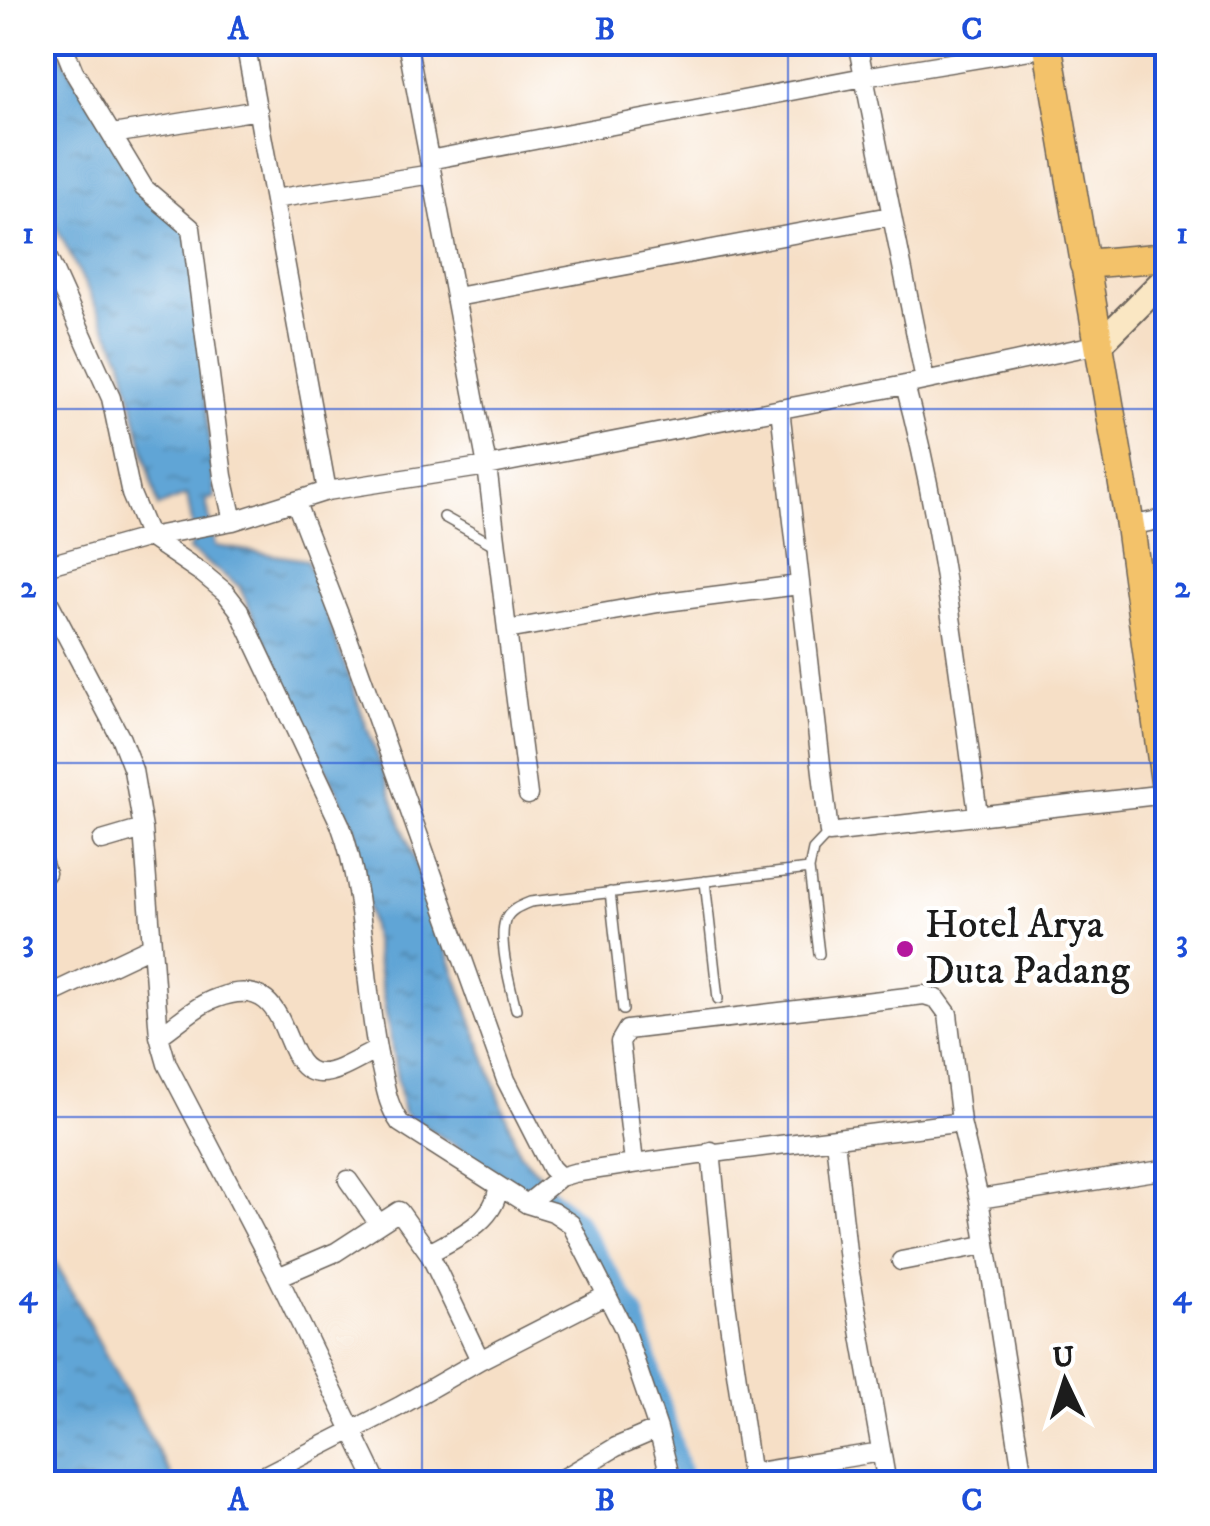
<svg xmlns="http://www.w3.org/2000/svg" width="1210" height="1526" viewBox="0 0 1210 1526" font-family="'IM FELL DW Pica',serif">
<defs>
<pattern id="water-ripples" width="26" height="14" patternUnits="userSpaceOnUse" patternTransform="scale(2.5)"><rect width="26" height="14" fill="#61a5d6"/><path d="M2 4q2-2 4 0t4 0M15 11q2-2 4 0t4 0" fill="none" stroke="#4f86ad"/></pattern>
</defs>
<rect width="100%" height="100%" fill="#fff"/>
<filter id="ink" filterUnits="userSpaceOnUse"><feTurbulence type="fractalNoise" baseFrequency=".01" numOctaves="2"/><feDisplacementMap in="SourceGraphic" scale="20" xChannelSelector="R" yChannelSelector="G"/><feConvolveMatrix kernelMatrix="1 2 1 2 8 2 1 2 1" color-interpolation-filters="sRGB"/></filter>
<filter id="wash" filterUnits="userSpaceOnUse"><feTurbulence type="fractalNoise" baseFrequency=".0048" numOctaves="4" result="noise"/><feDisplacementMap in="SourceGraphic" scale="40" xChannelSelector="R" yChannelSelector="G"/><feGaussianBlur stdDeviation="2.25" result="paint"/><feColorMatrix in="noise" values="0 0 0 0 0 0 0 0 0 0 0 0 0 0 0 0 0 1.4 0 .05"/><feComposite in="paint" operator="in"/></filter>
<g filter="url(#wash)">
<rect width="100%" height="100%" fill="#f6dfc6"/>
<path fill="url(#water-ripples)" stroke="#3e6079" stroke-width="2.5" d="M43,43H54L148,197L188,226L215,497L206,501L215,546L307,560L519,1152L543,1178L525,1189L403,1113L354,827L239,586L189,550L195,539L187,495L158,507L122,359L43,200Z
M43,1239L175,1483H43Z"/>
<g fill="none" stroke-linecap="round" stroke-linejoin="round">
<path stroke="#61a5d6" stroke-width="20" d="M534,1184L576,1221L635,1316L684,1484"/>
</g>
</g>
<g filter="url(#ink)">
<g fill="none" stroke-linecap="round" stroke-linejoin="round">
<defs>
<path id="service" d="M444,517L494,545
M809,869L819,954
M705,881L718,999
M610,892L623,1010
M516,1009C511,988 498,942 505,921C509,910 520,906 530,902L809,869L813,850L829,833"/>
<path id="minor" d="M62,42L74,72L144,188L191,228L223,476L233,521
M245,42L327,491
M407,42L487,466L507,630
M857,42L925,380
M113,134L258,110
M429,160L864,77L1048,47
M274,199L432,174
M42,245L111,398L131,494L149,537L202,573L225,592L239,610L340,824C367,896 363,988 380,1064C385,1084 387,1105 400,1123L527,1204L553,1212L571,1224L624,1329L658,1429L672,1484
M456,297L890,216
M905,385C943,526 958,670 978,814
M780,409L829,833L1166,794
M296,503L344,627L506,1080L551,1168L560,1177
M1130,526L1168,518
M42,567L149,537L233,521L327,491L487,466L905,385L1100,344
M42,589L121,739L133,770L143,829L159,1036L167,1064L278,1277L378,1484
M528,795L507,630L658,603L799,585
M102,841L143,829
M42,861L46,873L42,877
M42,998L150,947
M159,1036C177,1024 196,1005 217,998C297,968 276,1072 320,1073C337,1074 361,1057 377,1050
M835,1139L848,1261L887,1484
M711,1151L726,1302L752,1484
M634,1163L620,1042L627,1030L924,995L937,999L948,1014L961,1122L979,1199L1024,1484
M348,1180L379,1224
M979,1199L1168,1169
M527,1204L560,1177L574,1173C703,1152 832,1140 961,1122
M429,1253C456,1238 497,1221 498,1186
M901,1261L984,1245
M278,1277L336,1252L399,1211L429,1253L480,1360L607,1295
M751,1473L881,1452
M257,1484L261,1477L400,1406L480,1360
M554,1484L616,1447L658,1429"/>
<path id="secondary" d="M1100,344L1168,276"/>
<path id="primary" d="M1047,42L1130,526L1168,804
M1084,264L1168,257"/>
</defs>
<use href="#service" stroke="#686058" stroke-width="12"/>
<use href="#minor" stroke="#686058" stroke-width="21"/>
<use href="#secondary" stroke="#686058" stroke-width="29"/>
<use href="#primary" stroke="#686058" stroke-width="31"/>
<use href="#service" stroke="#fff" stroke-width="9"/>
<use href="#minor" stroke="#fff" stroke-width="18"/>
<use href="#secondary" stroke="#fae7c3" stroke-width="25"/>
<use href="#primary" stroke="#f3c26a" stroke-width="28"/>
</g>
</g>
<path fill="none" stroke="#1d4ed8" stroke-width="2.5" stroke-opacity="0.55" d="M422,42V1484M788,42V1484M42,409H1168M42,763H1168M42,1117H1168"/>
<circle fill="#b5179e" stroke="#fff" stroke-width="4" cx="905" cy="949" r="10"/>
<g text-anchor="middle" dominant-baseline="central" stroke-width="8" stroke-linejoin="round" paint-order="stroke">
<g font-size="40" fill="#1c1c1c" stroke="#fff" text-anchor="start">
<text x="925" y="926">Hotel Arya<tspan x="925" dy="46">Duta Padang</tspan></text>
</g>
</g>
<rect width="1210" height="1526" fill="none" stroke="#fff" stroke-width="110"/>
<g transform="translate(1065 1381) rotate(356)" stroke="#ffffff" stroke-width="8" paint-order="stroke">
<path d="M0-8L18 38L0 25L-18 38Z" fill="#1c1c1c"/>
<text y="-15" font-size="28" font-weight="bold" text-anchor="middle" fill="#1c1c1c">U</text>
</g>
<rect x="55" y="55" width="1100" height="1416" fill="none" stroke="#1d4ed8" stroke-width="4"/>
<g font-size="32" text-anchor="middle" font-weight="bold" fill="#1d4ed8">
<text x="238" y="39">A</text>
<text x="605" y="39">B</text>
<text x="972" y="39">C</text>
<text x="28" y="243">1</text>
<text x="1182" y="243">1</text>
<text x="28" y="597">2</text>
<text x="1182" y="597">2</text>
<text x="28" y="951">3</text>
<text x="1182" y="951">3</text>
<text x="28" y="1305">4</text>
<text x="1182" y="1305">4</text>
<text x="238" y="1510">A</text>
<text x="605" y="1510">B</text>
<text x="972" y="1510">C</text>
</g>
</svg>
